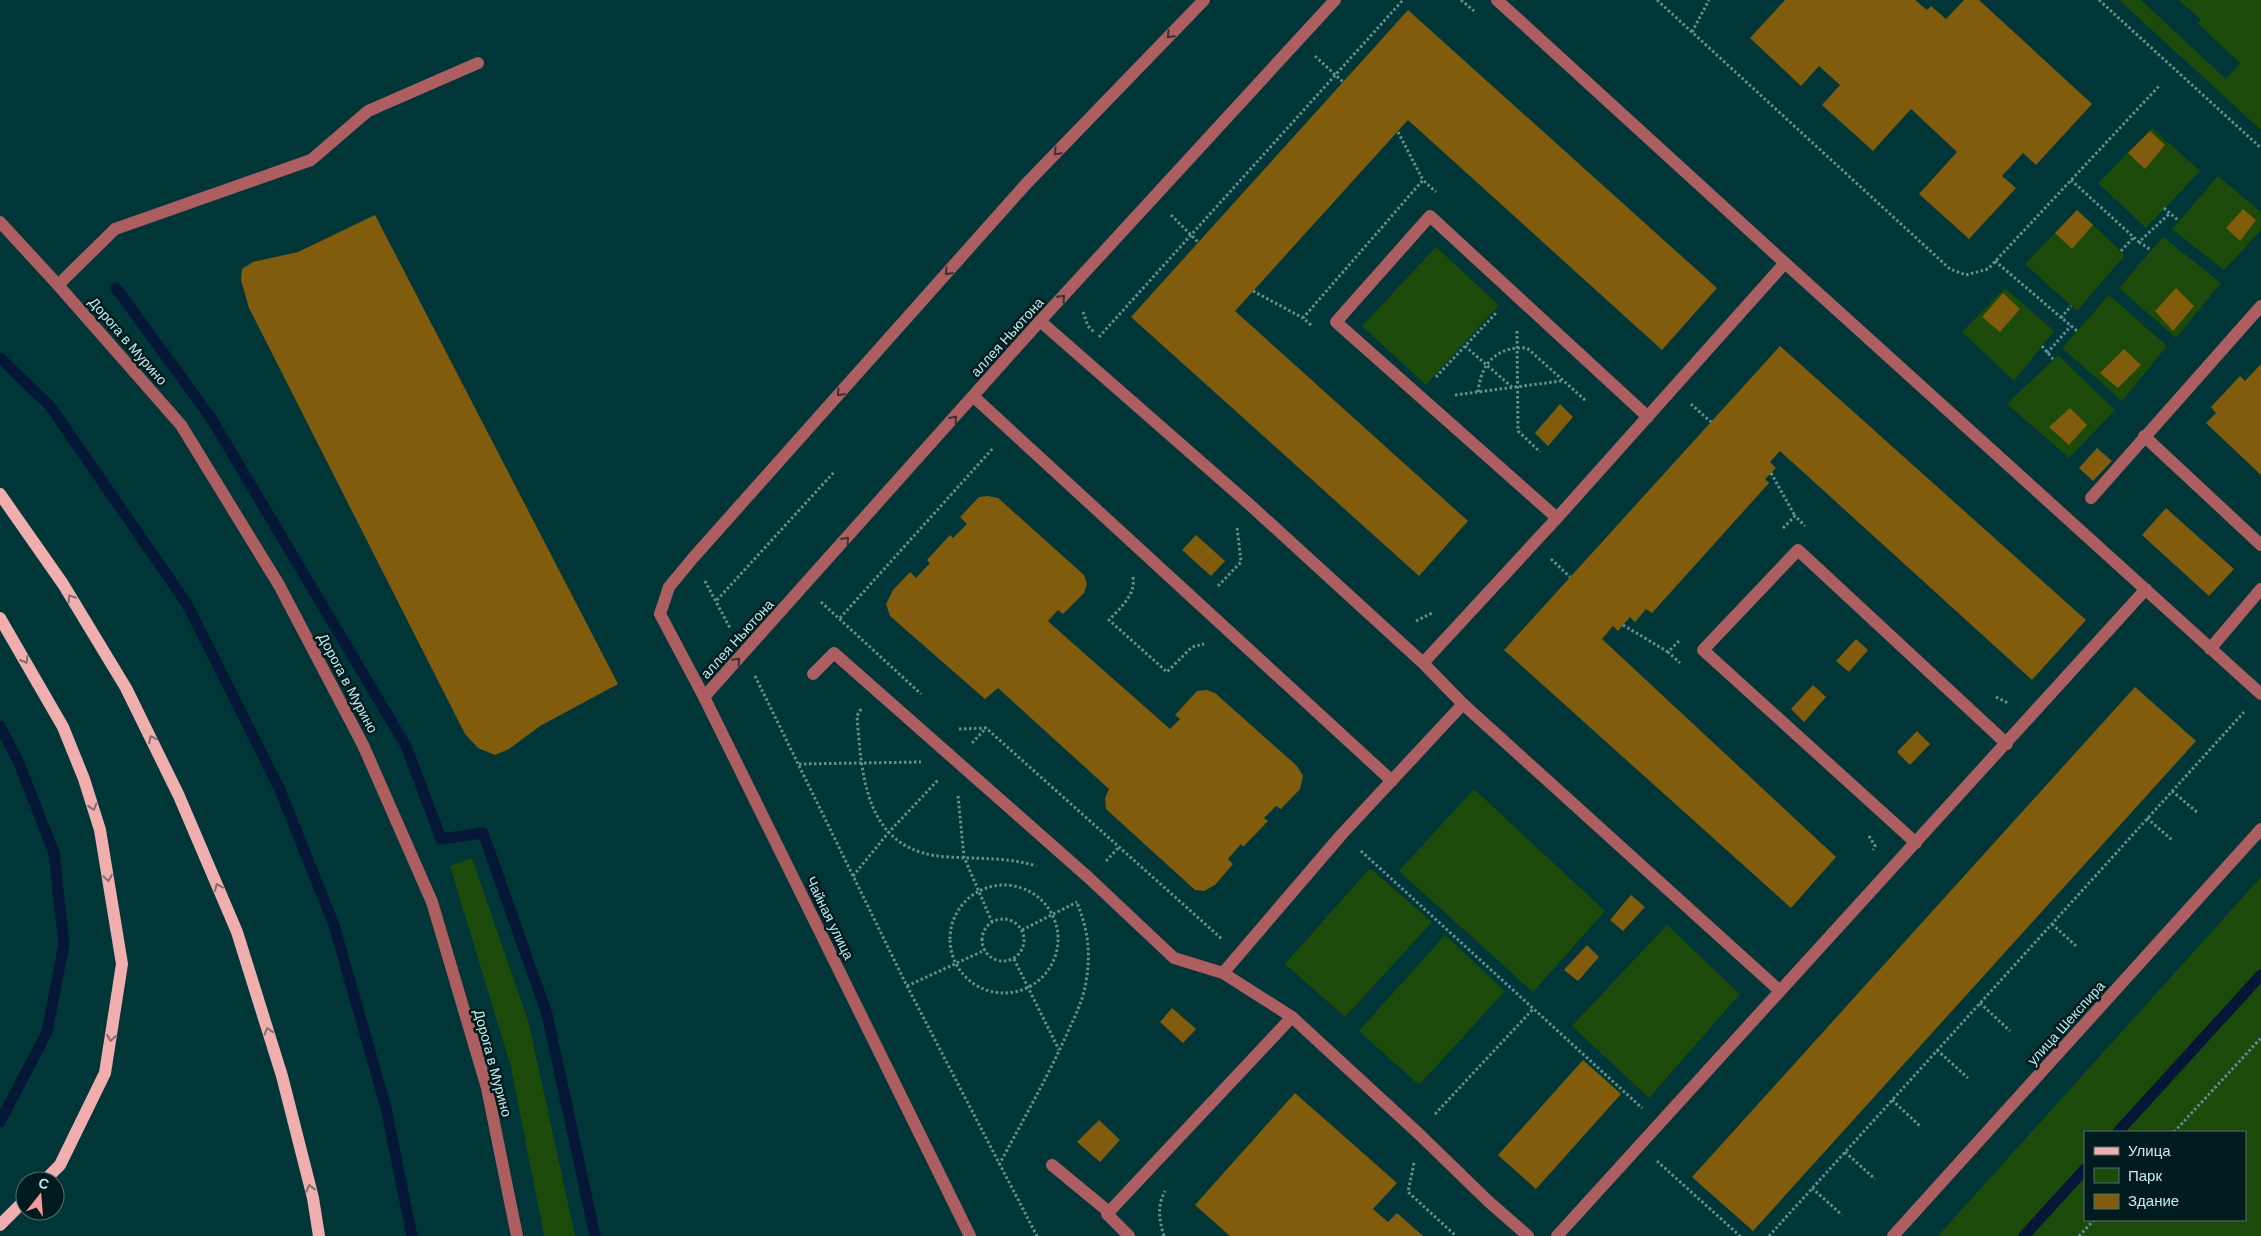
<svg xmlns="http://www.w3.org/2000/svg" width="2261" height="1236" viewBox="0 0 2261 1236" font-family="Arial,sans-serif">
<rect width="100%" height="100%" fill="#003638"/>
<path fill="#1b4a0a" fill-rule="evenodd" d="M2119,0H2141L2226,79L2240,63L2198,24L2201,20L2179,0H2261V130Z
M2152,128L2200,171L2146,228L2098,183Z
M2218,176L2261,212V230L2224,270L2172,229Z
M2077,210L2125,255L2077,311L2025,264Z
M2163,237L2221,283L2176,338L2119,288Z
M1436,247L1499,305L1426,385L1362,326Z
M2005,288L2054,331L2014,381L1962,332Z
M2109,295L2167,346L2122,401L2062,348Z
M2058,355L2115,410L2069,458L2007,404Z
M1474,789L1605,911L1533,992L1399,871Z
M472,858L529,1024L575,1236H544L511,1067L450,866Z
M1370,868L1432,922L1345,1017L1285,964Z
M2261,877V1236H1938ZM2085,1132H2245V1220H2085Z
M1667,925L1740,994L1649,1098L1572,1026Z
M1445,935L1505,991L1419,1085L1359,1031Z"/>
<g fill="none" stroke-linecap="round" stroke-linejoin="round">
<path stroke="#051737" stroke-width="11" d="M116,288L211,418L406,746L441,839L483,833L547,1014L595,1236
M0,358L50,406L187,604L280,790L334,925L386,1108L412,1236
M0,726L19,763L54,853L64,944L47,1032L0,1122
M2118,1132L2261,975
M2024,1236L2085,1169"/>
</g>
<path fill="#815c0c" d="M1785,0H1915L1927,10L1931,6L1946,19L1964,0H1979L2092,104L2036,165L2023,153L2002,176L2016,188L1969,239L1919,194L1957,152L1911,109L1873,151L1822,105L1840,85L1819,66L1801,86L1750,38Z
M1408,10L1717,288L1662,350L1408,120L1235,311L1468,521L1419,576L1131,317Z
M2150,131L2165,145L2145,169L2128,153Z
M2243,209L2256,220L2240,241L2226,228Z
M2077,210L2093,225L2072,249L2055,233Z
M375,215L618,684L540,726L509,749L495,755L478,748L465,734L249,308L241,280L242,269L253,262L298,252Z
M2176,288L2194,306L2173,331L2155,311Z
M2003,293L2020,309L2000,332L1982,317Z
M1780,346L2086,620L2032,680L1780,451L1770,462L1776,468L1765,479L1769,483L1652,613L1646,609L1635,622L1630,617L1618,631L1613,626L1602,639L1836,857L1791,908L1504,650Z
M2124,349L2141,365L2118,388L2100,373Z
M2261,364V475L2206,423L2216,413L2211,407L2240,376L2245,381Z
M1560,404L1573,417L1548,446L1535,433Z
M2070,408L2087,425L2069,445L2049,427Z
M2097,448L2112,461L2093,481L2079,468Z
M988,496L998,498L1084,575L1087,584L1084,593L1063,614L1058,610L1048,621L1051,624L1170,729L1180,719L1175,715L1197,691L1207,690L1215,693L1297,766L1303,776L1300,789L1281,809L1276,806L1264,818L1268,821L1243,847L1241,844L1228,859L1233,864L1215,885L1204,891L1195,890L1106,809L1105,798L1109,789L998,688L985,699L890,616L886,604L893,590L910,572L916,578L930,563L927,560L950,535L953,538L967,524L960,517L979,497Z
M2166,508L2234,569L2209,596L2142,535Z
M1196,535L1225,561L1211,576L1182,550Z
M1856,639L1868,650L1849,672L1836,661Z
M1813,685L1826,697L1804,722L1791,709Z
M2135,687L2196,741L1753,1231L1692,1177Z
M1917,731L1930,744L1910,765L1897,752Z
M1631,895L1645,907L1623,931L1610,920Z
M1587,945L1599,957L1578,981L1564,970Z
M1172,1008L1196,1029L1183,1043L1160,1022Z
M1583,1060L1621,1094L1536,1189L1498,1155Z
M1295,1093L1397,1183L1373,1209L1388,1222L1397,1213L1423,1236H1230L1195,1205Z
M1099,1120L1120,1140L1100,1162L1077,1142Z"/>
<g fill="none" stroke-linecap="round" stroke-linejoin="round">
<path stroke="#5f9092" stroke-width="3" stroke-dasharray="2.5 2.5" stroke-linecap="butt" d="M1461,0L1474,11
M1657,0L1950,269L1966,275L1988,269L2160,85
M2099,0L2261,148
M1692,32L1709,0
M1315,56L1343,82
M1398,132L1423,180
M2071,180L2139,242L2170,213
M2164,208L2179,221
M1171,215L1198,242
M2139,242L2151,250
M2121,251L2134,237
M1995,261L2077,331
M1253,291L1303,318
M1083,312L1088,326L1094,332
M2061,318L2071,306
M1311,325L1303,318L1423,180L1436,192
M1517,331L1518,431L1540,452
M1099,337L1403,0
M1465,346L1513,388
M2042,346L2053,359
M2047,353L2071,326
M1436,377L1497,312
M1478,392C1481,363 1497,346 1527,348L1586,401
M1455,395L1561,381
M1691,404L1711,422
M1771,473L1795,516
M1783,528L1795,516L1805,526
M1551,559L1570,577
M1133,577C1136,595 1120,608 1109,620L1167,672L1192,647L1204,644
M705,581L730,628
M1218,586L1241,562L1237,527
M717,600L835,471
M821,602L921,694
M840,618L994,447
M1416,621L1432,613
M1623,625L1668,652
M1679,641L1668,652L1680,663
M755,676L907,986L1037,1236
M1996,697L2008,703
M861,709L857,716C862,780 866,853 949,857C979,859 1008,857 1036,866
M959,729L986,728L1222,939
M972,743L986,728
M799,764L921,762
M2172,791L2198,813
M958,796L964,857L992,922
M2147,818L2172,840
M1869,836L1875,846L1873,850
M1361,851L1642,1108
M1106,861L1119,847
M853,876L889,832L939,779
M950 939a54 54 0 1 1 108 0a54 54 0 1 1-108 0Z
M982 940a21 21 0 1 1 42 0a21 21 0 1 1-42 0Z
M2052,924L2076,946
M1022,930L1077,902
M1014,959L1059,1050
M907,986L985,950
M1980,1003L2010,1031
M1937,1050L1968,1078
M1892,1100L1921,1127
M1435,1114L1533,1009
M2174,1132L2261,1038
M1845,1152L1875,1179
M1657,1161L1740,1236
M1414,1163L1408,1192L1456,1236
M999,1165C1022,1122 1046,1080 1066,1036C1074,1018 1083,1001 1086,982C1091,954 1088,929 1077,903
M1812,1188L1842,1215
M1164,1236C1159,1220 1157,1206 1165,1191
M1769,1236L2244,712
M2079,1236L2094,1220"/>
<path stroke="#ac5e60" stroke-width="12" d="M1497,0L1785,263
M0,222L58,285L181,425L279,585L363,745L432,902L487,1088L517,1236
M58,285L115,229L311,160L368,111L478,63
M1040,321L1249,504L1423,663L1463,704L1342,834L1223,973
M974,397L1392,781
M2144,436L2261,545
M2091,498L2261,306
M1557,518L1336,322L1430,216L1648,417
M2210,649L2261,589
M1423,663L1557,518L1785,263L2261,694
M813,674L834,653L1089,878L1174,958L1223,973L1292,1017L1419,1134L1488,1201L1528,1236
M704,697L1040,321L1335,0
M1463,704L1780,991
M1916,843L1703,650L1798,550L2007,744
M1052,1165L1109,1212
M970,1236L704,697L660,614L669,587L693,558L1026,184L1204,0
M1129,1236L1107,1214L1292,1017
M1557,1236L2146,589
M1893,1236L2261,829"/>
<path stroke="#f0aeae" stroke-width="12" d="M0,494L63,584L126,688L179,796L237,932L282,1076L313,1198L319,1236
M0,618L63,727L84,779L100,830L122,964L105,1073L60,1165L44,1181
M0,1225L25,1200"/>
</g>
<defs><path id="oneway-chevron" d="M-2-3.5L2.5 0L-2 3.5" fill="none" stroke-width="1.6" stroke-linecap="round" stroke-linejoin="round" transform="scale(1.25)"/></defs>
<g stroke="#3c3234">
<use href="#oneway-chevron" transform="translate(1170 35) rotate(134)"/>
<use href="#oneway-chevron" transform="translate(1057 152) rotate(134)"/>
<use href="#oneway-chevron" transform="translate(948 272) rotate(132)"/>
<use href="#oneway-chevron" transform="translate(1062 298) rotate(-47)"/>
<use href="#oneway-chevron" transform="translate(840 393) rotate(132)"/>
<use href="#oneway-chevron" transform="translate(954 419) rotate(-48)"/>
<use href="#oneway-chevron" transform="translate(846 540) rotate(-48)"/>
<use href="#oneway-chevron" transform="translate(737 661) rotate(-47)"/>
</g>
<g stroke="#846c6d">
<use href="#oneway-chevron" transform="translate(71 598) rotate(-122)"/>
<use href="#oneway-chevron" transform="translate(25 660) rotate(60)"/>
<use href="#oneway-chevron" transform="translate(152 739) rotate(-116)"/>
<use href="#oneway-chevron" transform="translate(93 807) rotate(73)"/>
<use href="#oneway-chevron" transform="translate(108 878) rotate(81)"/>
<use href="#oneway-chevron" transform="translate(218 887) rotate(-113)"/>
<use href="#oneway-chevron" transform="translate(268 1031) rotate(-107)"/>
<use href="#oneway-chevron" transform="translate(111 1038) rotate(99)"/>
<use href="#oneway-chevron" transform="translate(310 1188) rotate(-104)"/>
</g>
<g text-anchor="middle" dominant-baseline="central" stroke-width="5" stroke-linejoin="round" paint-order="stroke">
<g font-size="14" fill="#c3edef" stroke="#001b1d">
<text transform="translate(1007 337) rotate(-48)">аллея Ньютона</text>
<text transform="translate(128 341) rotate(49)">Дорога в Мурино</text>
<text transform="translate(737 639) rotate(-48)">аллея Ньютона</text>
<text transform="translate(348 683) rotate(62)">Дорога в Мурино</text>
<text transform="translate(830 918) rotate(64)">Чайная улица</text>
<text transform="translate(2066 1023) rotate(-48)">улица Шекспира</text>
<text transform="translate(493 1063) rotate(75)">Дорога в Мурино</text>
</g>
</g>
<rect x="2084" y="1131" width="162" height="90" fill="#001b1d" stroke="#4e6f71"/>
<rect x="2094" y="1147" width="25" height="8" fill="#f0aeae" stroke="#4e6f71"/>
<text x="2128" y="1156" font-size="15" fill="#c3edef">Улица</text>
<rect x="2094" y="1168" width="25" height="15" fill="#1b4a0a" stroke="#4e6f71"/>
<text x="2128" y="1181" font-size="15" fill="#c3edef">Парк</text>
<rect x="2094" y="1194" width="25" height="15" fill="#815c0c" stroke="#4e6f71"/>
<text x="2128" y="1206" font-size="15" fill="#c3edef">Здание</text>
<g transform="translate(40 1196) rotate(17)"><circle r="24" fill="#001b1d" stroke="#4e6f71"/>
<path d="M0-4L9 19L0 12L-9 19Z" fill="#f59b9c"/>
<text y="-8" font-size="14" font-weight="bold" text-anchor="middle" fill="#c3edef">С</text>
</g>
</svg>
